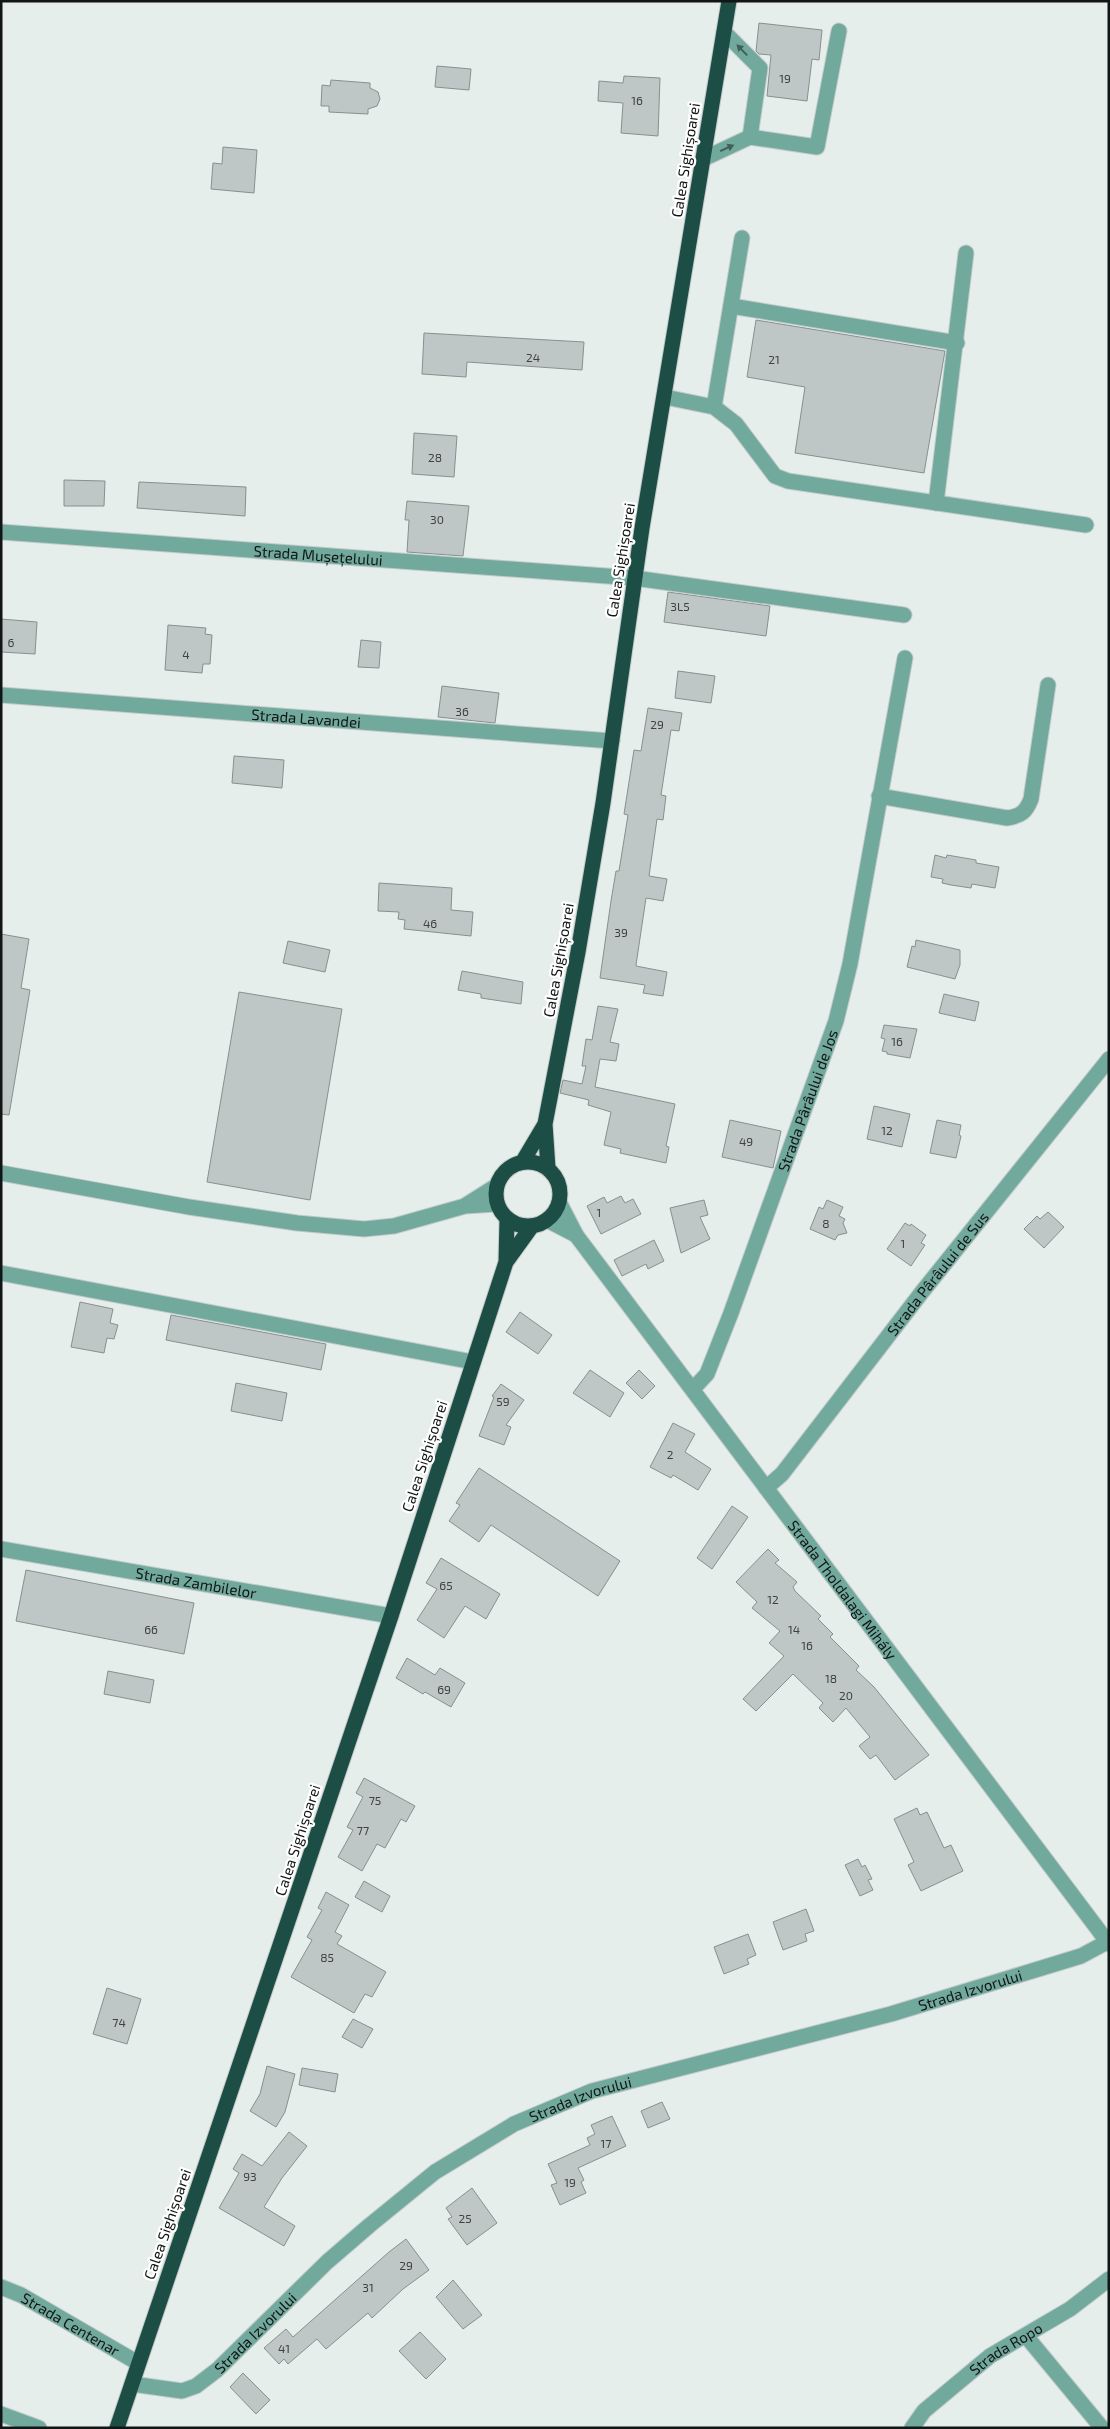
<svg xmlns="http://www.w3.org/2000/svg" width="1110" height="2429" viewBox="0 0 1110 2429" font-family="'Exo 2',sans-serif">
<rect width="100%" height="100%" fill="#e6eeec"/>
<path fill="#bec7c5" stroke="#88908e" d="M759,23L822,30L819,60L812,59L807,101L767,96L771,55L759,54L756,51Z
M437,66L471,69L469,90L435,87Z
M624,76L660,78L658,136L621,133L623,103L598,101L599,81L623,83Z
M331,80L370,83V88L378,92L380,99L377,106L368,109V114L329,112V106H321L322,85L330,86Z
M223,147L257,150L254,193L211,189L213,163L222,164Z
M756,320L945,351L924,473L795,453L805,387L747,377Z
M424,333L584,342L582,370L467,362L466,377L422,374Z
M414,433L457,436L454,477L412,474Z
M64,480L105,481L104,506H64Z
M139,482L246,487L245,516L137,508Z
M407,501L469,506L463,556L407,552L409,520H405Z
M668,592L770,606L766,636L664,622Z
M1,619L37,622L35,654L1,652Z
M168,625L206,628L205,634L212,635L210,664H203L202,673L165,670Z
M361,640L381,642L379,668L358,667Z
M678,671L715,676L711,703L675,698Z
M442,686L499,693L495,723L438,717Z
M648,708L682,713L679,731L671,730L661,795L666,796L663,820L657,819L649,876L667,879L663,901L646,898L636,965V966L667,972L663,996L643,993L645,985L600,978L611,901L616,871H619L628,815L624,814L634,750L641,751Z
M234,756L284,760L282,788L232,783Z
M935,855L946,858L947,855L976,860V863L999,867L995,888L972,884L971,888L951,885L942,883L943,879L931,877Z
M379,883L452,888L451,910L473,912L471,936L404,929L405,920L398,919L399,912L378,911Z
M1,934L29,939L21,988L30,990L9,1115L1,1114Z
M916,940L960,950V965L955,979L907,967L912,946L915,947Z
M288,941L330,950L325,972L283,963Z
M462,971L523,982L521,1004L481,998V994L458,990Z
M239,992L342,1009L310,1200L207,1182Z
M944,994L979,1002L975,1021L939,1013Z
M598,1006L618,1009L610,1042L619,1044L616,1061L600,1059L595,1087L675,1104L666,1146L669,1147L666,1163L620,1153L621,1149L604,1145L611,1112L588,1105L589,1100L560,1093L563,1080L582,1084L586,1066H582L586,1039L592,1040Z
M884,1025L917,1029L910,1058L887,1054V1052L882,1051L885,1039L881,1038Z
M874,1106L910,1114L902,1147L867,1139Z
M730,1120L781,1131L773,1168L722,1157Z
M937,1120L961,1125L959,1135L961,1136L956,1158L930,1153Z
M621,1196L625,1203L633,1199L641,1214L601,1234L587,1206L604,1197L607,1203Z
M704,1200L708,1215L700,1217L710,1239L681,1253L670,1208Z
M827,1200L843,1207L839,1216L845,1219L843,1223L847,1233L838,1235L835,1240L810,1229L819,1207L823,1209Z
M1048,1212L1064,1227L1044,1248L1024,1229L1037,1216L1040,1219Z
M905,1223L910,1226L911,1224L926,1235L921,1243L925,1245L911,1266L887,1249Z
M654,1240L664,1261L648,1269L646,1264L622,1276L614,1260Z
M80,1302L113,1309L110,1323L118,1325L114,1339L107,1338L104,1353L71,1347Z
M520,1312L552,1335L538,1354L506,1332Z
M171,1315L326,1344L321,1370L166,1340Z
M590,1370L624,1393L610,1417L573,1393Z
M639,1370L655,1386L642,1399L626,1383Z
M236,1383L287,1393L282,1421L231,1411Z
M501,1384L524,1400L506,1425L511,1427L504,1445L479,1436L494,1397L492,1396Z
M673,1423L695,1434L685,1452L711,1469L698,1490L673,1475L671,1478L650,1467Z
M479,1468L620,1561L598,1596L491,1525L479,1542L449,1521L460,1505L456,1503Z
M732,1506L748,1517L712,1569L697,1558Z
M768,1549L779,1560L775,1563L797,1582L793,1587L795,1591L821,1616L818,1619L833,1634L830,1637L859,1666L856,1670L874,1687L929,1755L895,1780L876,1755L870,1759L859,1746L870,1737L846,1708L833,1722L819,1708L823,1703L793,1674L756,1711L743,1699L784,1656L769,1643L780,1631L752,1608L757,1602L736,1582Z
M441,1558L500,1594L486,1619L465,1606L444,1638L417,1620L437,1589L426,1583Z
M26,1570L194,1603L184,1654L16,1621Z
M407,1658L435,1675L440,1668L465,1683L451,1707L425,1692L423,1694L396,1678Z
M108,1671L154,1680L150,1703L104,1694Z
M364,1778L415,1806L406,1822L401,1819L385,1848L377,1844L362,1871L338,1857L353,1830L347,1827L363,1797L356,1793Z
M917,1808L920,1815L927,1812L944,1848L951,1845L963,1871L921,1891L908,1865L914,1862L894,1819Z
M858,1859L862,1867L865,1865L872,1879L868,1880L873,1890L860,1896L845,1865Z
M364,1881L390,1896L382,1912L355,1897Z
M326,1892L349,1905L335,1932L342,1936L337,1944L386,1972L372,1997L365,1994L354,2013L291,1977L312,1940L307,1937L322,1910L318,1908Z
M806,1909L814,1931L805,1934L807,1941L783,1950L773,1922Z
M748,1934L756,1955L747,1959L749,1964L724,1974L714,1947Z
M107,1988L141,1999L127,2044L93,2034Z
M353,2019L373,2029L362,2048L342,2037Z
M267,2066L295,2074L285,2112L276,2127L250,2111L260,2094Z
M302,2068L338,2074L335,2092L299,2085Z
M662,2102L670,2119L648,2128L641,2111Z
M612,2116L626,2146L578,2168L584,2180L581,2182L586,2193L560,2205L551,2185L557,2183L548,2164L590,2145L587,2138L595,2134L591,2125Z
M289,2132L307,2146L282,2178L264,2207L295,2226L284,2246L219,2208L239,2173L233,2169L242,2154L262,2166Z
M472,2188L497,2223L467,2245L448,2219L452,2217L446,2208Z
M406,2239L429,2270L403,2289L372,2318L368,2313L326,2349L317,2339L288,2364L284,2359L279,2364L264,2348L286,2329L293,2337L389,2252Z
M453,2280L482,2315L463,2329L436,2297Z
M420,2332L446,2359L426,2379L399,2351Z
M243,2373L270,2400L256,2414L230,2387Z"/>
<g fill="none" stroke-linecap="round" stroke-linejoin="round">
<defs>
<g id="minor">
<path d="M724,32L760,68L750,137"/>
<path d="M703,159L750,137L817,147L839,31"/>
<path d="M731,306L957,343"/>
<path d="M665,397L714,407L736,424L775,476L788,481L1086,525"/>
<path d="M714,407L742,238"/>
<path d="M936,503L966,253"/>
<path id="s1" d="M1,532L634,578L904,615"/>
<path id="s2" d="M1,695L612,741"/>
<path d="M879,796L1007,818C1021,816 1026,812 1031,799L1048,685"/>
<path d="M1,1173L189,1207L297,1223L364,1229L394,1226L465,1206L497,1204"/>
<path id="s3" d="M559,1202L576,1235L1109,1944"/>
<path d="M466,1205L496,1186"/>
<path d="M547,1220L576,1235"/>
<path d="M1,1273L473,1362"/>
<path id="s4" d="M693,1389L707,1374L731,1313L836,1021L850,964L905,658"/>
<path id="s5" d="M766,1488L782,1474L922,1292L1109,1059"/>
<path id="s6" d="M1,1549L391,1616"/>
<path id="s7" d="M1,2287L21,2295L138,2363"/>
<path d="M1026,2336L1102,2428"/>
<path id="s8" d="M132,2384L182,2391L196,2386L217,2370L327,2262L370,2225L435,2172L514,2124L592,2091L891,2014L1081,1956L1107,1942"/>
<path d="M1,2414L39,2428"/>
<path id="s9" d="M912,2428L924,2411L990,2356L1070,2309L1109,2279"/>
</g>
<path id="highway" d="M545,1124L548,1168
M523,1161L545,1124L578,952L603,803L642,528L729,1
M496 1194a32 32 0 1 1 64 0a32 32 0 1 1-64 0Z
M506,1262L532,1226
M117,2428L391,1616L506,1262L507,1219"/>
</defs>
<use href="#minor" stroke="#c4cbca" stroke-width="17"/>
<use href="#highway" stroke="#c4cbca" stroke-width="17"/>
<use href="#minor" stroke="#71a99d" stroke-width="15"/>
<use href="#highway" stroke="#1d4e45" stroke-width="15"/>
</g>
<defs><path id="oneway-solid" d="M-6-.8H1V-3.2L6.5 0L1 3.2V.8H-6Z" transform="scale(1.25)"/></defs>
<g fill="#425f59">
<use href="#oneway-solid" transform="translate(742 50) rotate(-134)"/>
<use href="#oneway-solid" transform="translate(727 148) rotate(-24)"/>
</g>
<g text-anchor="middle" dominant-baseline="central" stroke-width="4.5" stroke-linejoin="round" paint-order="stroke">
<g font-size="12" fill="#3d4241">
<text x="785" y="78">19</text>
<text x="637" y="100">16</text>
<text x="533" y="357">24</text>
<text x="774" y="359">21</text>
<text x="435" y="457">28</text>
<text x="437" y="519">30</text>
<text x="680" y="606">3L5</text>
<text x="11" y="642">6</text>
<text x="186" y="654">4</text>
<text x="462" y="711">36</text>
<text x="657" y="724">29</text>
<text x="430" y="923">46</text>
<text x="621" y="932">39</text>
<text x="897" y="1041">16</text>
<text x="887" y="1130">12</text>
<text x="746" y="1141">49</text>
<text x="599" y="1212">1</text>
<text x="826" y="1223">8</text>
<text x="903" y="1243">1</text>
<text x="503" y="1401">59</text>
<text x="670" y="1454">2</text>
<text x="446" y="1585">65</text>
<text x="773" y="1599">12</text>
<text x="151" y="1629">66</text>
<text x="794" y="1629">14</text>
<text x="807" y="1645">16</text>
<text x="831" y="1678">18</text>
<text x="444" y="1689">69</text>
<text x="846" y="1695">20</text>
<text x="375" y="1800">75</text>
<text x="363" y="1830">77</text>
<text x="327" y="1957">85</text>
<text x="119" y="2022">74</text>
<text x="606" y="2143">17</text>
<text x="250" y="2176">93</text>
<text x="570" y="2182">19</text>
<text x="465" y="2218">25</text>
<text x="406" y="2265">29</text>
<text x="368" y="2287">31</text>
<text x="284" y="2348">41</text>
</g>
<g font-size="15" fill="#121515" stroke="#fff">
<text transform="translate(685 160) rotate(-81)">Calea Sighișoarei</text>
<text stroke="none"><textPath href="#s1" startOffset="318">Strada Mușețelului</textPath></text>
<text transform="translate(620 560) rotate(-81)">Calea Sighișoarei</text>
<text stroke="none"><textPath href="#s2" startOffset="306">Strada Lavandei</textPath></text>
<text transform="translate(558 960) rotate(-80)">Calea Sighișoarei</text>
<text stroke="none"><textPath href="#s4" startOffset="312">Strada Pârâului de Jos</textPath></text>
<text stroke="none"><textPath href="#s5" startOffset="275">Strada Pârâului de Sus</textPath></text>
<text transform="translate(424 1456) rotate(-72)">Calea Sighișoarei</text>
<text stroke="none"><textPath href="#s6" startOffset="198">Strada Zambilelor</textPath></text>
<text stroke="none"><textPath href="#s3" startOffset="481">Strada Tholdalagi Mihály</textPath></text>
<text transform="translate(297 1840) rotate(-72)">Calea Sighișoarei</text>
<text stroke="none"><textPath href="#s8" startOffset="955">Strada Izvorului</textPath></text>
<text stroke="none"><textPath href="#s8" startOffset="550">Strada Izvorului</textPath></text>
<text transform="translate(167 2224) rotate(-71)">Calea Sighișoarei</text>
<text stroke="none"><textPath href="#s7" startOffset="79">Strada Centenar</textPath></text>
<text stroke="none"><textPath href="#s8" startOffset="145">Strada Izvorului</textPath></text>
<text stroke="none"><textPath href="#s9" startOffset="124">Strada Ropo</textPath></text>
</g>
</g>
<rect width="1110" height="2429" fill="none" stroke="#121515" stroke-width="5"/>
</svg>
